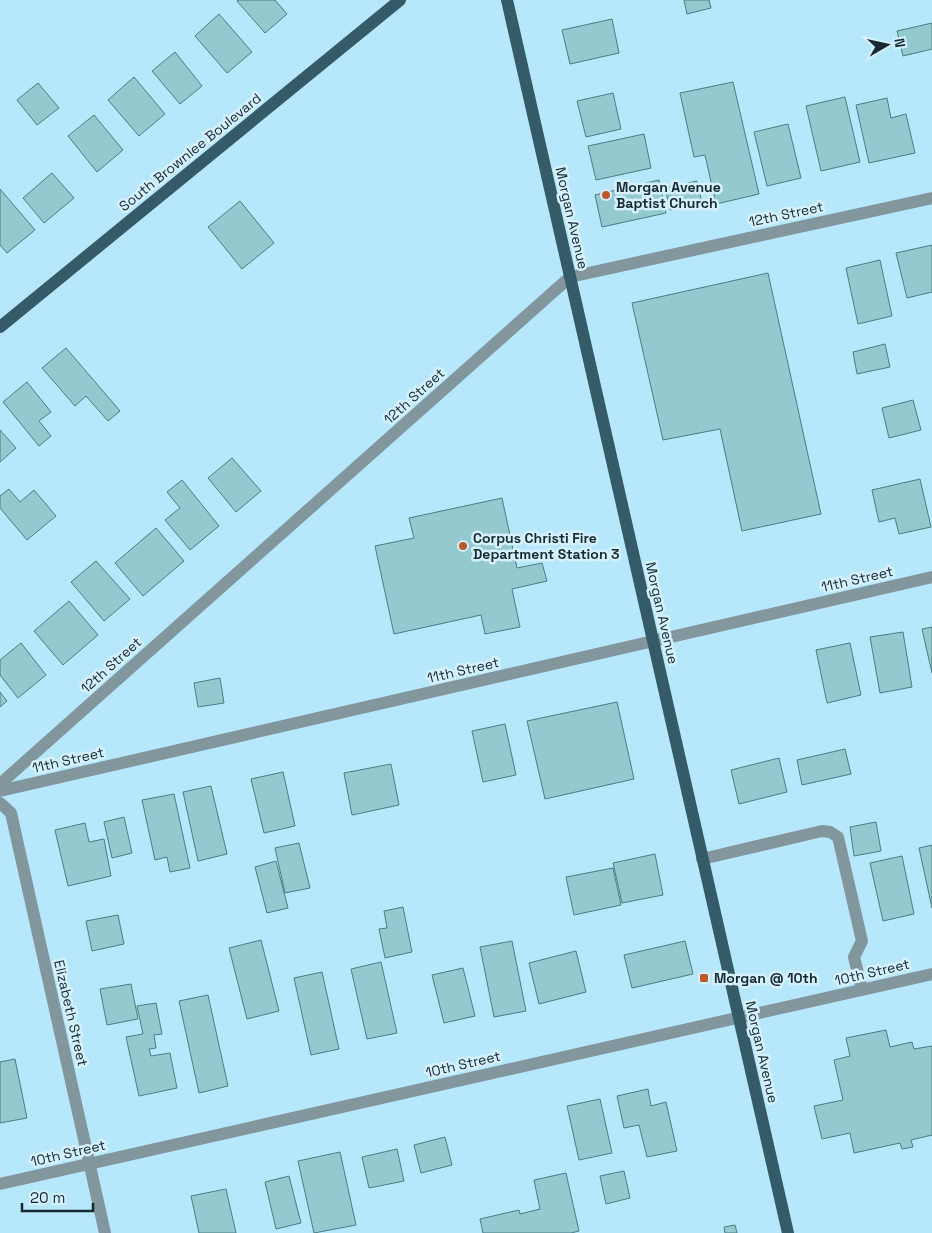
<svg xmlns="http://www.w3.org/2000/svg" width="932" height="1233" viewBox="0 0 932 1233" font-family="'Space Grotesk',sans-serif">
<rect width="100%" height="100%" fill="#b6e7fb"/>
<path fill="#93c9cf" stroke="#497e84" d="M238,0H275L287,14L265,33L237,1Z
M684,0H709L711,8L687,14Z
M219,14L252,52L227,73L195,36Z
M612,19L619,53L570,64L562,30Z
M932,23V49L903,56L897,31Z
M175,52L202,86L180,104L152,71Z
M134,77L165,114L139,136L108,100Z
M733,82L759,194L716,204L705,155L694,157L680,93Z
M38,83L59,108L37,125L17,100Z
M613,93L621,129L586,137L577,101Z
M845,97L860,162L821,171L806,106Z
M887,98L891,118L906,114L915,153L869,163L856,105Z
M94,115L123,150L97,172L68,136Z
M788,124L801,178L767,186L754,132Z
M644,134L651,168L596,180L588,146Z
M52,173L74,198L44,223L23,198Z
M659,180L666,213L602,227L595,195Z
M697,181L702,203L670,210L665,188Z
M0,189L35,230L7,253L0,245Z
M240,201L274,243L242,269L208,227Z
M932,245V292L907,298L896,253Z
M880,260L892,316L858,324L846,268Z
M768,273L821,514L742,531L720,429L663,440L632,303Z
M885,344L890,367L857,374L853,352Z
M66,348L120,411L108,421L86,396L75,406L42,368Z
M27,382L51,412L39,421L51,436L39,446L3,402Z
M913,400L921,430L889,438L882,408Z
M0,430L16,448L0,462Z
M232,458L261,491L236,512L208,478Z
M920,479L931,527L899,534L895,518L879,522L872,490Z
M182,480L219,526L190,550L165,520L180,508L167,492Z
M9,489L20,502L34,490L56,516L27,540L0,508V496Z
M502,498L517,568L542,563L547,581L512,589L520,627L485,634L481,615L394,634L375,546L414,538L409,518Z
M156,528L184,561L143,596L115,563Z
M96,561L130,599L104,621L71,582Z
M69,601L98,635L63,665L34,631Z
M932,627V673L922,629Z
M903,632L912,687L880,693L870,637Z
M21,643L46,675L18,698L0,675V660Z
M850,643L861,695L827,703L816,650Z
M220,678L224,703L198,707L194,683Z
M0,692L7,701L0,707Z
M617,702L634,779L545,799L527,721Z
M505,724L516,775L483,782L472,731Z
M845,749L851,774L802,785L797,760Z
M779,758L787,792L739,804L731,770Z
M391,764L399,805L352,815L344,773Z
M283,772L295,826L264,833L251,779Z
M211,786L227,854L198,861L183,792Z
M174,794L190,868L170,872L167,857L155,860L142,800Z
M124,817L132,853L112,858L104,822Z
M876,822L881,851L854,856L850,827Z
M85,823L89,842L104,839L111,876L68,886L55,830Z
M299,843L310,888L285,893L275,848Z
M932,845V908L919,848Z
M655,854L663,895L622,903L613,863Z
M902,856L914,914L883,921L870,863Z
M276,861L288,908L267,913L255,867Z
M613,868L621,905L574,915L566,877Z
M403,907L412,952L385,958L379,929L387,928L384,911Z
M118,915L124,944L92,951L86,921Z
M261,940L279,1011L247,1019L229,948Z
M512,941L526,1011L494,1017L480,947Z
M685,941L693,974L632,988L624,955Z
M576,951L586,992L539,1004L529,963Z
M381,962L397,1033L367,1039L351,969Z
M463,968L475,1016L444,1023L432,975Z
M322,972L339,1049L311,1055L294,978Z
M131,984L138,1019L107,1025L100,989Z
M208,995L228,1086L199,1093L179,1001Z
M156,1003L162,1034L154,1035L156,1048L149,1049L151,1056L170,1053L177,1088L139,1096L126,1037L143,1034L137,1006Z
M886,1030L890,1047L912,1042L914,1049L932,1046V1135L911,1140L913,1147L902,1149L900,1143L854,1153L850,1133L822,1139L814,1106L843,1100L834,1060L850,1056L846,1038Z
M15,1059L27,1118L0,1123V1062Z
M648,1089L651,1106L666,1102L677,1151L647,1157L639,1125L624,1128L617,1096Z
M600,1099L612,1153L579,1160L567,1106Z
M445,1137L452,1165L421,1173L414,1145Z
M397,1149L404,1181L369,1188L362,1157Z
M340,1152L356,1225L314,1233L298,1161Z
M624,1171L630,1198L606,1204L600,1176Z
M566,1173L579,1231L571,1233H483L480,1219L519,1210L520,1214L540,1209L534,1180Z
M289,1176L301,1223L276,1229L265,1182Z
M226,1189L236,1233H199L191,1196Z
M735,1225L737,1233H725L724,1227Z"/>
<g fill="none" stroke-linecap="round" stroke-linejoin="round">
<path stroke="#82969e" stroke-width="12" d="M0,784L570,277L932,198
M0,791L932,577
M0,803L11,813L105,1233
M702,859L822,831L830,832L838,837L862,941L854,957L862,990
M0,1184L932,974"/>
<path stroke="#355a68" stroke-width="12" d="M507,0L788,1233
M0,327L400,0"/>
</g>
<g fill="#be5927" stroke="#d4f1fd" stroke-width="2">
<circle cx="606" cy="195" r="5"/>
<circle cx="463" cy="546" r="5"/>
<rect x="699" y="973" width="10" height="10" rx="2.5"/>
</g>
<g text-anchor="middle" dominant-baseline="central" stroke-width="5" stroke-linejoin="round" paint-order="stroke">
<g font-size="14" fill="#172a32" stroke="#d4f1fd">
<text transform="translate(190 152) rotate(-39)">South Brownlee Boulevard</text>
<text transform="translate(786 214) rotate(-12)">12th Street</text>
<text transform="translate(572 218) rotate(77)">Morgan Avenue</text>
<text transform="translate(414 396) rotate(-42)">12th Street</text>
<text transform="translate(857 579) rotate(-13)">11th Street</text>
<text transform="translate(662 613) rotate(77)">Morgan Avenue</text>
<text transform="translate(111 665) rotate(-42)">12th Street</text>
<text transform="translate(463 670) rotate(-13)">11th Street</text>
<text transform="translate(68 760) rotate(-13)">11th Street</text>
<text transform="translate(872 972) rotate(-13)">10th Street</text>
<text transform="translate(71 1013) rotate(77)">Elizabeth Street</text>
<text transform="translate(762 1052) rotate(77)">Morgan Avenue</text>
<text transform="translate(463 1064) rotate(-13)">10th Street</text>
<text transform="translate(68 1153) rotate(-13)">10th Street</text>
</g>
<g font-size="14" font-weight="bold" fill="#172a32" stroke="#d4f1fd" text-anchor="start">
<text x="616" y="187">Morgan Avenue<tspan x="616" dy="16">Baptist Church</tspan></text>
<text x="473" y="538">Corpus Christi Fire<tspan x="473" dy="16">Department Station 3</tspan></text>
<text x="714" y="978">Morgan @ 10th</text>
</g>
</g>
<g transform="translate(887 45) rotate(81)" stroke="#d4f1fd" stroke-width="4" paint-order="stroke">
<path d="M0-4L9 19L0 12L-9 19Z" fill="#172a32"/>
<text y="-8" font-size="14" font-weight="bold" text-anchor="middle" fill="#172a32">N</text>
</g>
<path d="M22 1203v8h71v-8" fill="none" stroke="#172a32" stroke-width="2.5"/>
<text x="30" y="1203" font-size="15" fill="#172a32" stroke="#d4f1fd" stroke-width="4" paint-order="stroke">20 m</text>
</svg>
